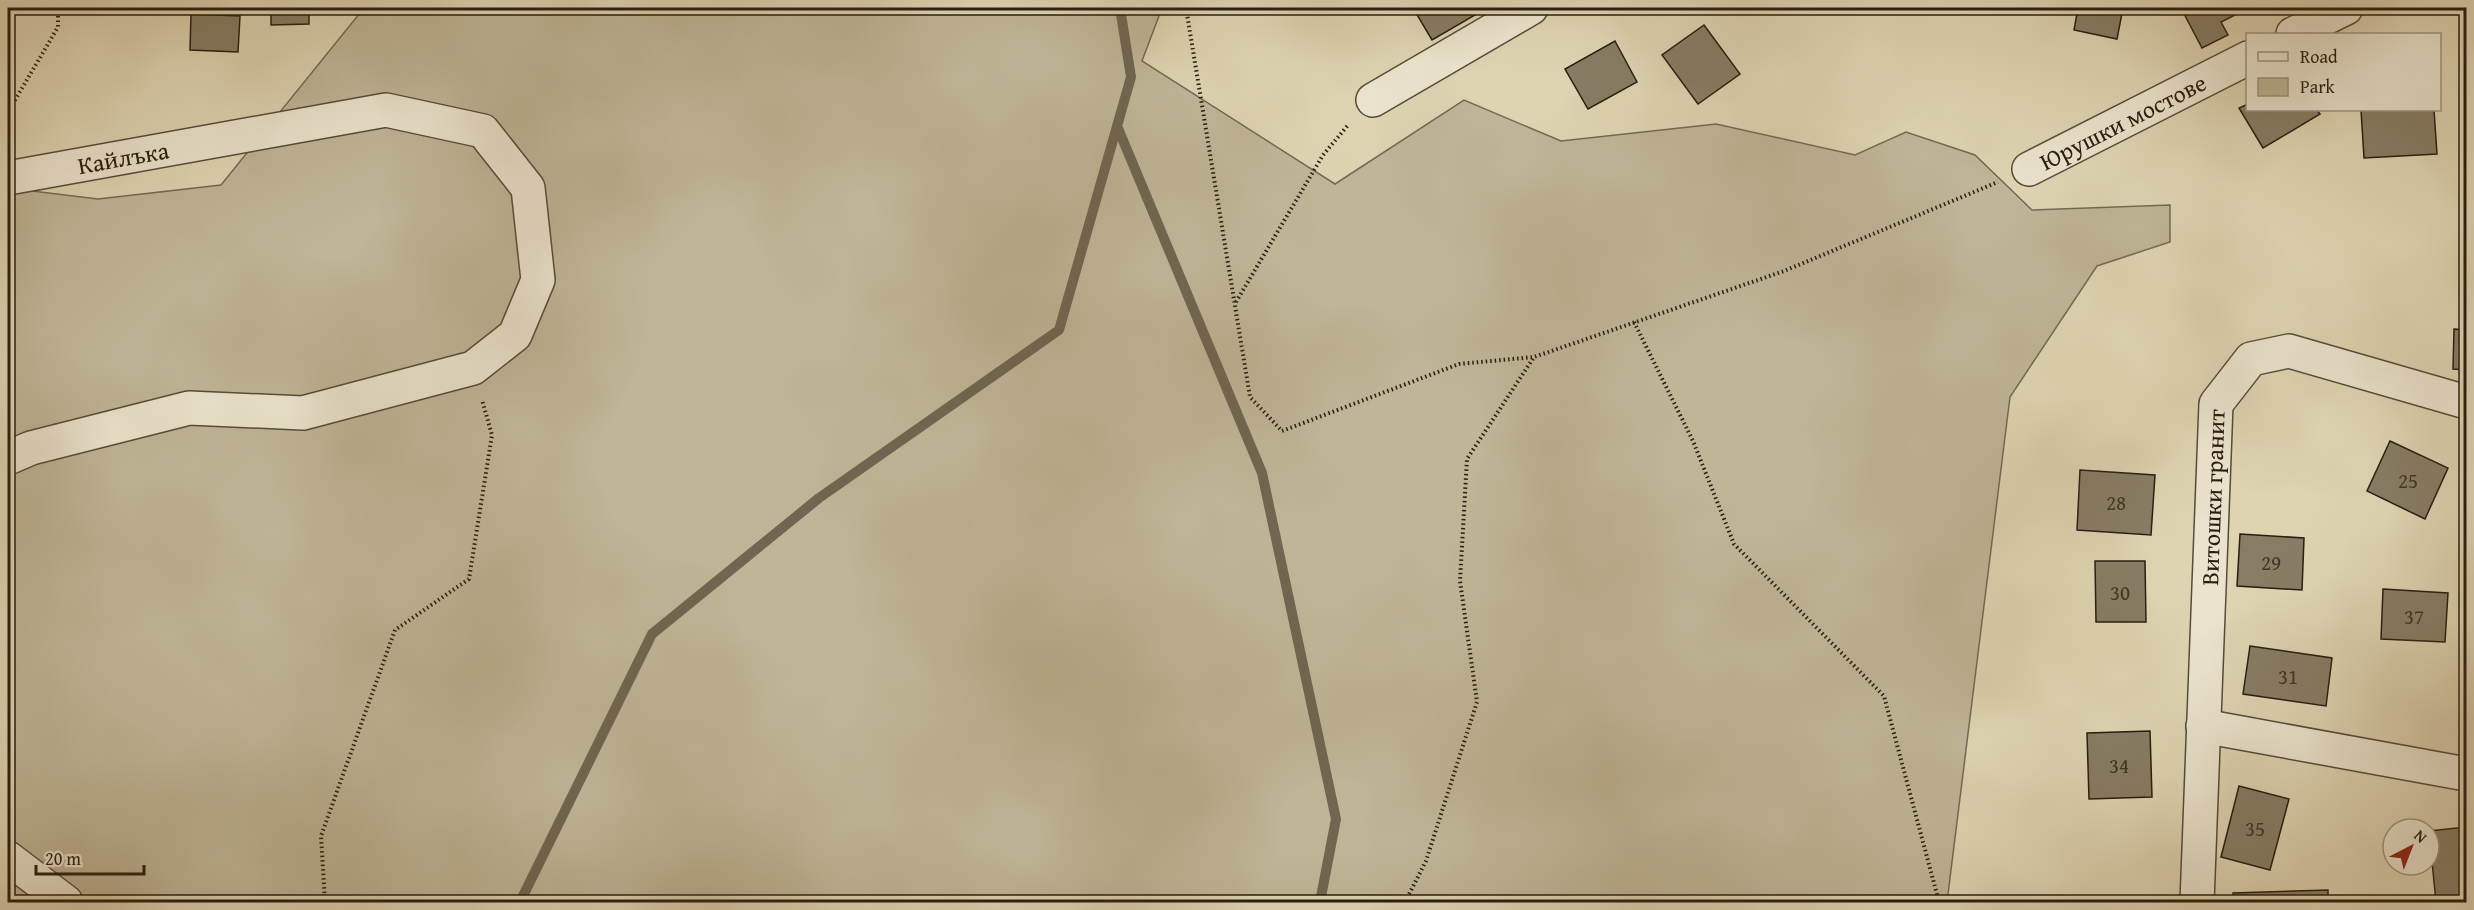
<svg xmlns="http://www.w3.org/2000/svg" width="2474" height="910" viewBox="0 0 2474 910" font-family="'Gentium Book Plus',serif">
<rect width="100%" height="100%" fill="#ded4b2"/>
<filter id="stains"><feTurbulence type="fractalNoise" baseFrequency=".00333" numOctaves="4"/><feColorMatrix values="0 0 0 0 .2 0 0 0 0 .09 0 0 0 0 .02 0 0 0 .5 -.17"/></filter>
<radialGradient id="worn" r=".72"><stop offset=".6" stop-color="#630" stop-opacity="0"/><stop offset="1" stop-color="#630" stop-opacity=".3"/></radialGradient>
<path fill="#bfb597" stroke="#746a54" stroke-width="1.5" d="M364,8H1162L1142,61L1335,184L1464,100L1561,141L1716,124L1855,155L1906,132L1975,155L2032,210L2170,205V242L2097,266L2010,397L1947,902H8V188L98,199L221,185Z"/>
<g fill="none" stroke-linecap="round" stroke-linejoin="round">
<path stroke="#706651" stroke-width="10" d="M1117,126L1262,473L1336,819L1320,902
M520,902L652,634L819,498L1059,330L1131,77L1120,8"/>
</g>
<path fill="#877d65" stroke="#281e11" stroke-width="1.5" d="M119,8H157L156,13Z
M195,8H238V12L194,10Z
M271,8H309V24L271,25Z
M1413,8H1471L1475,15L1432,40Z
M2078,8H2123L2117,39L2074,30Z
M2181,8H2236L2239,13L2221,22L2228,35L2202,48Z
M191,14L240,16L238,52L190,50Z
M1704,25L1740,74L1698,104L1662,55Z
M1615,41L1637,82L1588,109L1565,69Z
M2248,104V110H2317L2320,114L2263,148L2239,108Z
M2361,110H2434L2437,154L2364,158Z
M2454,329L2466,330V370L2453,369Z
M2390,441L2448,468L2425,519L2367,491Z
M2080,470L2155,475L2151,535L2077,530Z
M2240,534L2304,538L2302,590L2237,586Z
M2095,561H2145L2146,622H2096Z
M2383,589L2448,593L2445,642L2381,639Z
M2250,646L2332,658L2326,706L2243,694Z
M2150,731L2152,797L2089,799L2087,733Z
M2239,786L2289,799L2270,870L2221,857Z
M2466,827V902H2436L2429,831Z
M2328,890V902H2234L2233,893Z"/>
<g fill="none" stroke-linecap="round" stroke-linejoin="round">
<defs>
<g id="street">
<path d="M2293,34L2346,8"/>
<path d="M1373,100L1531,8"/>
<path id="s1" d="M2029,169L2248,58"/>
<path id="s2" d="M8,178L386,110L483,131L528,188L538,280L515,335L473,368L303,413L189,408L31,448L8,458"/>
<path d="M2203,726L2466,774"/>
<path d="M8,858L66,902"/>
<path id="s3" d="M2197,902L2216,404L2251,359L2289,351L2466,402"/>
</g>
</defs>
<use href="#street" stroke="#564c39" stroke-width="36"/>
<path stroke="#281e11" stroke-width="4" stroke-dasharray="1.5 3" stroke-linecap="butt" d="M1186,8L1250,397L1282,431L1459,364L1534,357
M8,112L58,27V8
M1236,302L1323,155L1349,124
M1634,322L1693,441L1734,544L1884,696L1939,902
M325,902L321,836L395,630L469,579L492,435L482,400
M1405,902L1426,861L1477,702L1460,581L1467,459L1534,357L1784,271L1998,182"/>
<use href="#street" stroke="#eae3cd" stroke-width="33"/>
</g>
<g text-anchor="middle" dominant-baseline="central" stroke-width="5" stroke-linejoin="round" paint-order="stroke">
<g font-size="21" fill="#403626">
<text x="2408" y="480">25</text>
<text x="2116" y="502">28</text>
<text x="2271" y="562">29</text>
<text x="2120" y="592">30</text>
<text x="2414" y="616">37</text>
<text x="2288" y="676">31</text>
<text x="2119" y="765">34</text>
<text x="2255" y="828">35</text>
</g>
<g font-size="24" fill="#281e11" stroke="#eae3cd">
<text stroke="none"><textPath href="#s1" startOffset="105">Юрушки мостове</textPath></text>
<text stroke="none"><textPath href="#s2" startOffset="117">Кайлъка</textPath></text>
<text stroke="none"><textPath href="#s3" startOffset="405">Витошки гранит</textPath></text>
</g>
</g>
<rect width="2474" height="910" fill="none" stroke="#ded4b2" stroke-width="30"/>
<rect x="9" y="9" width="2456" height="892" fill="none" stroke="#281e11" stroke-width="3"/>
<rect x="15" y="15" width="2444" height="880" fill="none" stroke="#281e11" stroke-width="1.5"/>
<rect x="2246" y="33" width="195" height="78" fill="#eae3cd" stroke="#9c9482" stroke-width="1.5"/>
<rect x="2258" y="52" width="30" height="9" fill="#eae3cd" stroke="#9c9482" stroke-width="1.5"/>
<text x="2300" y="63" font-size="18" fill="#281e11">Road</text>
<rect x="2258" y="78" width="30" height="18" fill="#bfb597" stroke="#9c9482" stroke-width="1.5"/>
<text x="2300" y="93" font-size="18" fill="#281e11">Park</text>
<g transform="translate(2411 847) rotate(42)"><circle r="28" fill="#eae3cd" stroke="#9c9482" stroke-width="1.5"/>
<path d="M0-4.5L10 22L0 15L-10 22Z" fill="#8f2418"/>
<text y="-9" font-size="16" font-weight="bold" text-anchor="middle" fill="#281e11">N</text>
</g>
<path d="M36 865v9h108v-9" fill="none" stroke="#281e11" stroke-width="3"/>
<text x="45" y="865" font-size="18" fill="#281e11" stroke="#eae3cd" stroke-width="4.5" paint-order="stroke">20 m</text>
<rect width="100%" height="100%" filter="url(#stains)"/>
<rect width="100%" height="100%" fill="url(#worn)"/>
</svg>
